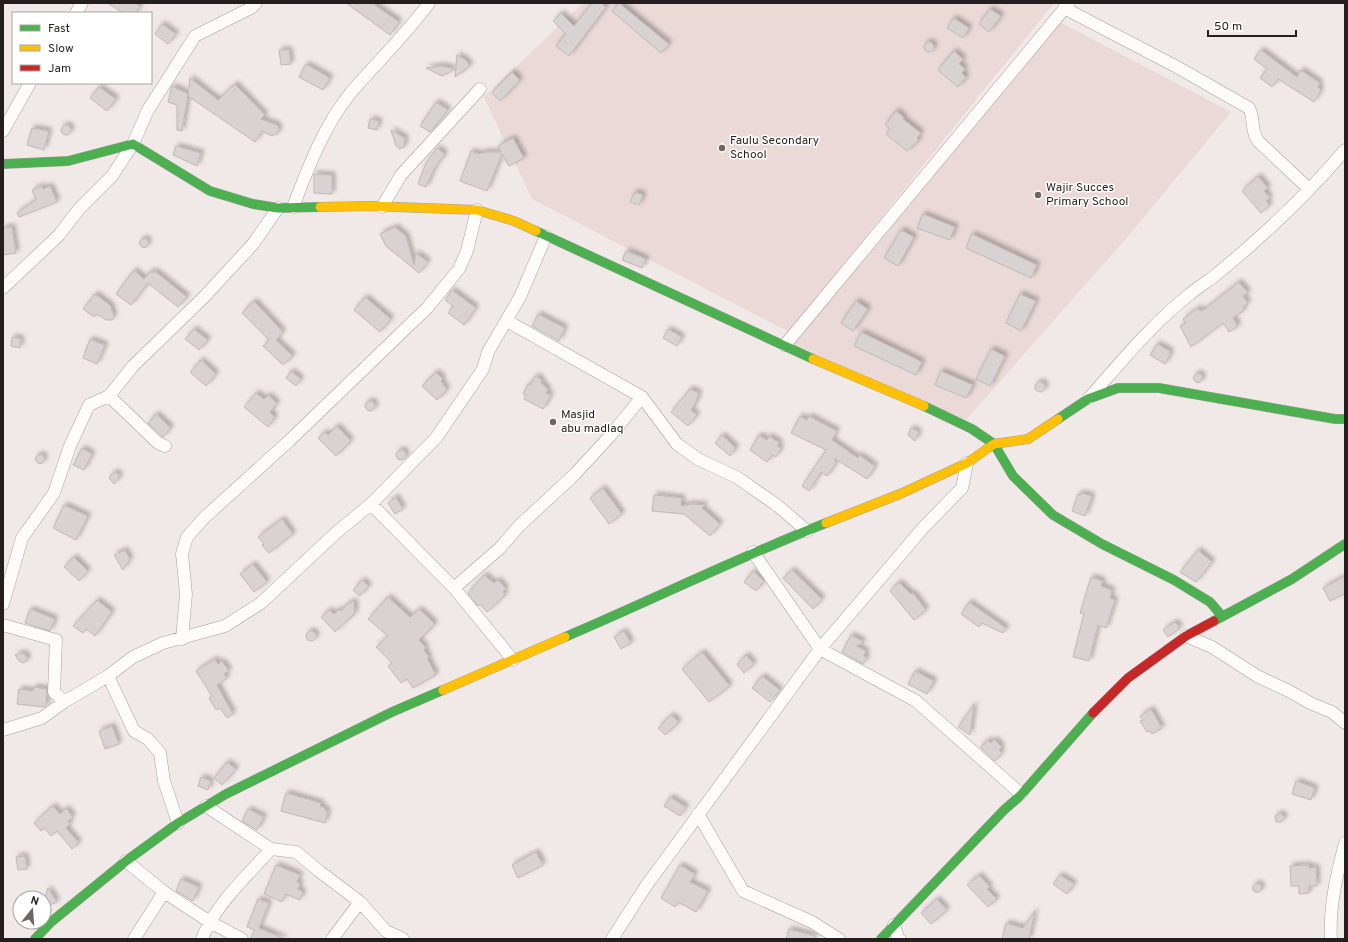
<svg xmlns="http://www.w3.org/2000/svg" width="1348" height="942" viewBox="0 0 1348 942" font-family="Overpass,sans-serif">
<defs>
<filter id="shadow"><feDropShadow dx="3" dy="-3" stdDeviation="2" flood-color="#0004"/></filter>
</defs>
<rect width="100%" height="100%" fill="#f1e9e7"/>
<path fill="#ead9d6" d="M583,3H1054L789,332L532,199L484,97Z
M1056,20L1231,112L1130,234L966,420L789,344Z"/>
<path fill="#d8d3d2" stroke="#beb8b7" filter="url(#shadow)" d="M107,3H135L140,6L136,13H124Z
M346,3H372L399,22L390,35Z
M592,3H601L606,7L569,56L556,46L566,34L553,21L561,13L574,26Z
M619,3L669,44L661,53L612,11Z
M990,9L1001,16L989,32L979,24Z
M954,18L969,28L963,38L947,28Z
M162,24L176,34L168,44L155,34Z
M924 47a5 5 0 1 1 10 0a5 5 0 1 1-10 0Z
M279,50H289L291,64L281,65Z
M1261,50L1297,77L1301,70L1320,83L1318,87L1321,90L1314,102L1278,79L1272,87L1260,78L1267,69L1254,59Z
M954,51L963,59L959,64L965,69L962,73L966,77L958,87L938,70Z
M457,55L466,60L470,66L455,77Z
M306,64L330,78L323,90L299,77Z
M442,66L455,69L442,76L426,68Z
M512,72L520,80L500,101L492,93Z
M190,78L218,100L235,84L265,115L261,119L277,125L279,129L278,133L272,136L262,131L255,142L188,96Z
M172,86L188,94L182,131L177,130V105L168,102Z
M99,87L116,99L107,111L90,98Z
M436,102L448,110L430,132L420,126Z
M896,111L904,117L903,119L921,133L917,138L919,140L907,151L886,134L890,129L885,125Z
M370,119L379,121L377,130L368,128Z
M61 130a5 5 0 1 1 10 0a5 5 0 1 1-10 0Z
M32,128L49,131L44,150L27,145Z
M391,130L405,138L404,147L399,149L396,146Z
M513,138L524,158L509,166L502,154L487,191L460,181L471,151L479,154L485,152H501L498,146Z
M176,146L201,153L197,166L173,155Z
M437,148L445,154L434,169L426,187L418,184L426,163Z
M314,174L332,175V194L314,193Z
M1258,176L1268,188L1264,191L1270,198L1266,201L1270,205L1261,213L1242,191Z
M42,186L43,189L50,186L57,202L19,217L17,213L36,200L32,190Z
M635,192L643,195L639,205L630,202Z
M923,214L955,227L950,240L917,228Z
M12,227L16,253L3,255V228Z
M395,227L406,236L414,265L416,253L428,262L419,273L386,246L380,234Z
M901,230L914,237L898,266L884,258Z
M972,234L1037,265L1031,278L966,248Z
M139.5 243a4.5 4.5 0 1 1 9 0a4.5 4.5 0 1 1-9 0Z
M626,251L646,259L642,268L622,260Z
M134,270L144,279L150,272H156L187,297L178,307L148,283L131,305L116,294Z
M1239,282L1248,293L1243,296L1248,303L1243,307L1244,310L1233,318L1238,326L1229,332L1223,323L1191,347L1180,326L1186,323L1183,319L1198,308L1200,311L1205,309Z
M452,290L476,308L464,325L448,313L453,306L445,300Z
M95,294L110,305L114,316L112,320H106L97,314L94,317L83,309Z
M1020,294L1036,301L1021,331L1006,323Z
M365,297L391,319L380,332L354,310Z
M254,301L283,332L276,340L293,356L283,365L263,346L269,340L242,313Z
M856,301L868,309L853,331L841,323Z
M538,314L565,328L559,341L532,326Z
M194,329L208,340L199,350L185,339Z
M668,329L682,337L677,346L663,338Z
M861,332L922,362L916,375L854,346Z
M12,337L21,339L20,348L11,346Z
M90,339L105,345L97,364L83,358Z
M1157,344L1170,351V355L1165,364L1150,355Z
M991,349L1005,356L990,386L976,379Z
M201,360L216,374L206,386L190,372Z
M291,371L301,379L296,386L286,378Z
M941,371L973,385L966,398L935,385Z
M436,372L443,379L441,381L447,390L437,400L422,386Z
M1193.5 378a4.5 4.5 0 1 1 9 0a4.5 4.5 0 1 1-9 0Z
M535,376L542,380L541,383L548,389L546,393L551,395L543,409L524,399L526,395L523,394L528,384L530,385Z
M1035 387a5 5 0 1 1 10 0a5 5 0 1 1-10 0Z
M690,389L699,393L695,404L691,410L697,415L688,426L671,412Z
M256,393L264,399L268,395L277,403L270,412L275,417L268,427L244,407Z
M365 406a5 5 0 1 1 10 0a5 5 0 1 1-10 0Z
M156,414L171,428L163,437L148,423Z
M800,416L807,420L809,416L837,431L832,440L858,458L859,455L875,466L867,479L834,458L836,463L827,476L821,472L809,491L802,486L826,450L791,433Z
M337,426L351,441L336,456L318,438L325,432L328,435Z
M911,428L919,432L915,441L908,435Z
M722,435L736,448L730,456L715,443Z
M759,435L767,440L769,436L780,443L777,446L781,448L776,457L772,455L767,462L750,450Z
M82,448L92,454L84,470L73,465Z
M396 455a5 5 0 1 1 10 0a5 5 0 1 1-10 0Z
M35.5 459a4.5 4.5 0 1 1 9 0a4.5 4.5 0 1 1-9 0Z
M115,472L119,474V478L114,484L109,478L111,475Z
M603,488L622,514L609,524L590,498Z
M1081,493L1092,496L1085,516L1072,511L1078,494L1081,495Z
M654,495L682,498L681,506L692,504L705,505L702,508L720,524L710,536L684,514L652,511Z
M396,497L403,509L395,514L388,503Z
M64,505L88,516L76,540L53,528Z
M282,519L293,534L269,553L262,545L264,544L258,537Z
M125,550L130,559L123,570L114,555Z
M1198,550L1212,562L1196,582L1180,572Z
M74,557L88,571L79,581L64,567Z
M253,564L267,582L254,592L240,574Z
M792,570L822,599L813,609L783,578Z
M753,571L764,581L756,591L744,582Z
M484,575L494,583L498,580L506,589L503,592L505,595L487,612L480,604L478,606L468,593Z
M1345,576V594L1330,601L1323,588Z
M1091,577L1103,581L1101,586L1112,590L1110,598L1115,600L1106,628L1098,625L1089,661L1073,657L1084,614L1080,613Z
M362,580L369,586L360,596L353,590Z
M899,582L911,594L913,593L926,610L914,620L890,591Z
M388,597L410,617L419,609L435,624L419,640L426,648L424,650L429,657L427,658L436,675L413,688L407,679L401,683L388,666L392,663L376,647L388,636L368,619Z
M97,600L112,612L95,636L86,629L83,633L73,626Z
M354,601L355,613L335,632L321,617L329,610L334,614L339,609L341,611L347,604Z
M969,602L1006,628L1003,633L982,623L979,627L961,614Z
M30,609L55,619L50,631L25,623Z
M1175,622L1180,628L1168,637L1163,630Z
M624,631L631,643L621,649L614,637Z
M306 636a5 5 0 1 1 10 0a5 5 0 1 1-10 0Z
M851,635L864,642L856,646L866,651L864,656L867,657L863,664L842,652Z
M702,652L730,686L709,702L682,669Z
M22,653L26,655L27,658V661L23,663L19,661L15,655Z
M746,655L754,664L744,673L737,664Z
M215,659L218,664L222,661L229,671L224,674L227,678L217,685L233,714L227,718L220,708L216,710L209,698L212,696L196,671Z
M915,671L934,681L927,694L908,684Z
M762,676L780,690L770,702L752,688Z
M34,687L47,689L46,706L44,707L17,704L19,689L33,691Z
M974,704L970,735L958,727Z
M1151,709L1162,728L1152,734L1150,731L1147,732L1140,721L1143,720L1140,716Z
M671,715L679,722L665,735L658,728Z
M112,726L119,744L105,749L99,731Z
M994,739L1002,747L999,750L1002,753L995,761L980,747L988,740L991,743Z
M227,762L236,769L222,785L214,778Z
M201,777L211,781L208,790L198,786Z
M1296,781L1315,788L1311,800L1292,794Z
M286,793L321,803L320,806L325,808V811H328L325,823L281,811Z
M670,797L686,807L680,816L664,806Z
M53,806L60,814L66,808L73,817L68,821L70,824L66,828L79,843L72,849L57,831L51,836L44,828L41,831L34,823Z
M248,809L264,817L257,830L242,821Z
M1280,813L1285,817L1281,822H1276L1275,816Z
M536,852L543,865L518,878L512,865Z
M25,856L27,869L18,870L16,857Z
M276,865L300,875L297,882L300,884L298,889L303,892L300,900L286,894L282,902L264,894Z
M680,865L695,874L690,882L708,891L696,912L678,902L675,907L661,898Z
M1309,865V868L1316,867L1317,886H1309V893L1299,894V886H1291L1290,866Z
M979,875L990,887L987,889L997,899L988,907L967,885Z
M1060,875L1074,884L1067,894L1053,884Z
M181,879L199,887L193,901L176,891Z
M1252.5 888a4.5 4.5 0 1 1 9 0a4.5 4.5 0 1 1-9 0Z
M48,888L57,902L44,907V901Z
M258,899L269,903L259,928L285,939H250L255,930L247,927Z
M937,899L947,910L931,924L921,913Z
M1035,911L1029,939H1002L1006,923L1023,928Z
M789,929L815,936V939H786Z"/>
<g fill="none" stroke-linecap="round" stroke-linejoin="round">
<defs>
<path id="street" d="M1064,8L1177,67L1249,108C1255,119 1250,130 1258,141L1309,189
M76,13L82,3
M3,131L30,83
M293,207C308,168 323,128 349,95C375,64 405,36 429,3
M382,207L401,175L480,89
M3,288L59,235L79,209L112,176L133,144L148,110L195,36L251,8L256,3
M507,321L642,397L677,444L698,459L738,478L778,506L807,531
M785,345L1069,3
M109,396L158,443L165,446
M1089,398C1121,362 1152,324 1190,294C1197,288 1205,283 1212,278C1260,239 1306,196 1345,150
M371,504L454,588
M753,552L820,649L916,701L1021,794
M3,604L22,538L54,493L70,446L89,405L109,396L133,366L204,297L253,244L278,208
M3,625L56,640L54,692L64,702
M1186,636L1212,647L1257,676L1289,691L1310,703L1332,712L1345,723
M182,639L186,594L182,554L187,537L205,517L289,441L427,308L459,269L467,251L477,210
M513,660L454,588L500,548L519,526L574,475L610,436L642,397
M108,676L134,731L148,739L160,753L164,781L178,823
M3,730L42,718L64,702L108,676L133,657L163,643L225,626L261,603L338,531L371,504L436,438L483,369L488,352L520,297L546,236
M206,806L271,849L296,852L319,871L360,902L386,931L403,939
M698,814L743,891L812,922L839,939
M126,861L164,892L134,939
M164,892L210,922L242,939
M894,925L898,938L900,939
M202,939C214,906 247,876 271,849
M332,939L360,902
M612,939L646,886L820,649L923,528L962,488L967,463
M1331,939C1329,906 1337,874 1345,843"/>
<path id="fast" d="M3,164L68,161L133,144L210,191L253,204L278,208L320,207
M536,231L813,359
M924,406L972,429L994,444L1013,476L1053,515L1102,544L1174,580L1210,602L1222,616
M1058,419L1088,399L1118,388H1159L1335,419H1345
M1214,621L1292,579L1345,544
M565,637C652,600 737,558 826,523
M35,939L51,922L126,861L178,823L226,794L392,712L443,690
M881,939L1004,810L1020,796L1093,713"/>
<path id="slow" d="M320,207L370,206L477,210L514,221L536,231
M813,359L924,406
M826,523L900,494L967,463L994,444L1028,439L1058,419
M443,690L565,637"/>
<path id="jam" d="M1093,713L1128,678L1186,636L1214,621"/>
</defs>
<use href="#street" stroke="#a6a09f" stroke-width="13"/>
<use href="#fast" stroke="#a6a09f" stroke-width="10"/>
<use href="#slow" stroke="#a6a09f" stroke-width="10"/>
<use href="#jam" stroke="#a6a09f" stroke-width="10"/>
<use href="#street" stroke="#fdfcfb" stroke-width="12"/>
<use href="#fast" stroke="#4caf50" stroke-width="9"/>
<use href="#slow" stroke="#ffc107" stroke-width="9"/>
<use href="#jam" stroke="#c62828" stroke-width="9"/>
</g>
<g fill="#6c6664" stroke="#fff" stroke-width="1.5">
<circle cx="722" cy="148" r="4"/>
<circle cx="1038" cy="195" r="4"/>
<circle cx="553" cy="422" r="4"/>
</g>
<g text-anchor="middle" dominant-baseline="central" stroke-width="3" stroke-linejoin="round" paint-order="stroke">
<g font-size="12" fill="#241f1e" stroke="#fff" text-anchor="start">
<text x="730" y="141">Faulu Secondary<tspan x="730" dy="14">School</tspan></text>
<text x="1046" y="188">Wajir Succes<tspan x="1046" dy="14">Primary School</tspan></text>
<text x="561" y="415">Masjid<tspan x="561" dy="14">abu madlaq</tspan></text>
</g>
</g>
<rect width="1348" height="942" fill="none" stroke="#241f1e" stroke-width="8"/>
<rect x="12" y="12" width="140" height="72" fill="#ffffff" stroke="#a7a5a5"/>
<rect x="20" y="25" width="20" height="6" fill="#4caf50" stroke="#a7a5a5"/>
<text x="48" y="32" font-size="12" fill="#241f1e">Fast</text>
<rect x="20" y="45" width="20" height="6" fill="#ffc107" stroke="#a7a5a5"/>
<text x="48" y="52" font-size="12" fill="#241f1e">Slow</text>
<rect x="20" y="65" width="20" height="6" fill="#c62828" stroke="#a7a5a5"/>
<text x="48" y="72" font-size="12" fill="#241f1e">Jam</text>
<g transform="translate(32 910) rotate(17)"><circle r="19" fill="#ffffff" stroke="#a7a5a5"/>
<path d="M0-3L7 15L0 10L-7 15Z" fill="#6c6664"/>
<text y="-6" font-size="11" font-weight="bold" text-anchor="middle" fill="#241f1e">N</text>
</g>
<path d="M1208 30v6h88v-6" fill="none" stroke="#241f1e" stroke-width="2"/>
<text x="1214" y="30" font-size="12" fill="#241f1e" stroke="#ffffff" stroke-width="3" paint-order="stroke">50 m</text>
</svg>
